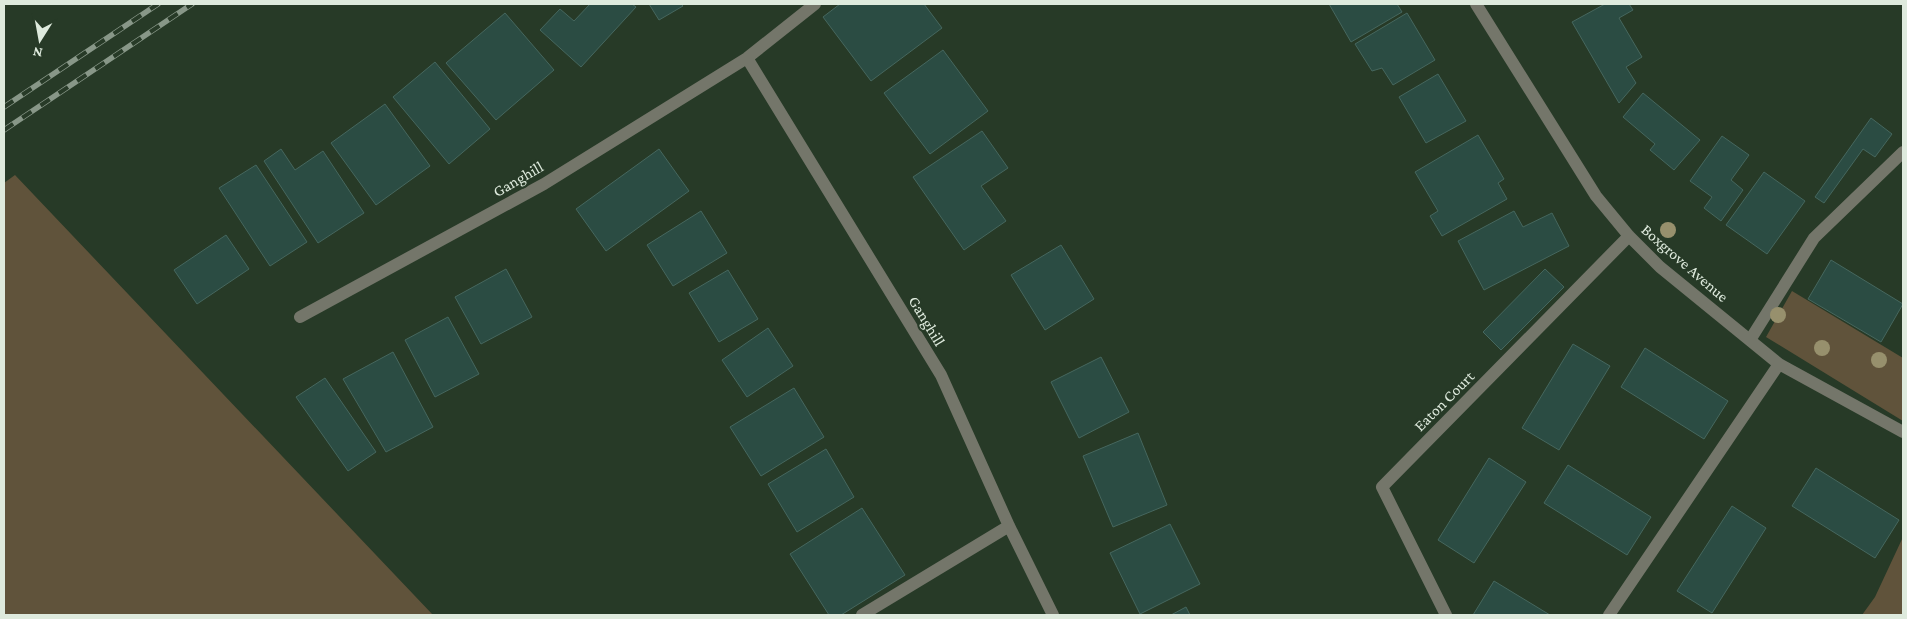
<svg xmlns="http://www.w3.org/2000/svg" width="1907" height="619" viewBox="0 0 1907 619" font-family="'Crimson Pro',serif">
<rect width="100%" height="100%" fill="#273a27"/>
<path fill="#60533b" d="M15,175L433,615H4V183Z
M1792,291L1903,358V421L1766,337Z
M1903,537V615H1862L1875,597Z"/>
<path fill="#2b4c43" stroke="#46675e" d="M590,4H632L636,7L581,67L540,30L560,9L574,21Z
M649,4H681L683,6L659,20Z
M840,4H924L942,28L871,81L823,17Z
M1329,4H1397L1402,12L1351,42Z
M1605,4H1629L1633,10L1619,18L1642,57L1626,67L1636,83L1619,103L1572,22Z
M505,13L554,70L496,120L446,63Z
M1407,13L1435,60L1393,85L1382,68L1372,71L1355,44Z
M943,50L988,111L930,154L884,93Z
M435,62L490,129L449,164L393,97Z
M1438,74L1466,121L1426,143L1399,97Z
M1643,93L1700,140L1674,170L1650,150L1655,144L1623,117Z
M385,104L430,166L376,205L331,143Z
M1871,118L1892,134L1875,157L1863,149L1824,203L1815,197Z
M982,131L1008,168L981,186L1006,221L964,250L913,177Z
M1478,135L1504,179L1498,183L1507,199L1442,236L1430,216L1438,211L1415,172Z
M1722,136L1749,155L1731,180L1743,190L1721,221L1704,208L1712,197L1690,181Z
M281,149L295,170L323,151L364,213L318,243L264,161Z
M659,149L689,191L606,251L576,209Z
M256,165L307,242L270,266L219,188Z
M1764,172L1805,201L1767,254L1726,225Z
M701,211L727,253L673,286L647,245Z
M1514,211L1523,227L1552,213L1569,246L1484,290L1458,241Z
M226,235L249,269L197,304L174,270Z
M1061,245L1094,299L1045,330L1011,275Z
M1831,260L1903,304L1881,342L1808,299Z
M506,269L532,317L481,344L455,297Z
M1545,269L1564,287L1501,350L1483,332Z
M728,270L758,319L719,342L689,293Z
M448,317L479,374L435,397L405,340Z
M768,328L793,366L747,397L722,360Z
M1573,344L1610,366L1559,450L1522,428Z
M1645,348L1728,401L1704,439L1621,387Z
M393,352L433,427L386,452L343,379Z
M1101,357L1129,412L1079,438L1051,382Z
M325,378L376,452L348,471L296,397Z
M794,388L824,437L761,476L730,427Z
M1138,433L1167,505L1113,527L1083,456Z
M826,449L854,497L797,532L768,484Z
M1489,458L1526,482L1474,563L1438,540Z
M1568,465L1651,517L1627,555L1544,503Z
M1816,468L1899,520L1875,558L1792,506Z
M1732,506L1766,528L1712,613L1677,591Z
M862,508L905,575L841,615H829L790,554Z
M1170,524L1200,584L1140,614L1110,553Z
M1494,581L1550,615H1473Z
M1186,607L1190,615H1171Z"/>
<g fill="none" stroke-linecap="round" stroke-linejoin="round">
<path stroke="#74766a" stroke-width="12" d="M1476,4L1596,196L1629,236L1660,267L1779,364L1903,432
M747,58L941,375L1009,526L1053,615
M300,317L544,184L747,58L815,4
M1750,340L1814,238L1903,152
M862,615L1009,526
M1446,615L1382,487L1629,236
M1609,615L1779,364"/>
<defs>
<path id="rail" d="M4,107L158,4
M4,130L192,4"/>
</defs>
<use href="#rail" stroke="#889788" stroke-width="5.5"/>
<use href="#rail" stroke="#273a27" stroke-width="4" stroke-dasharray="11" stroke-linecap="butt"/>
</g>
<g fill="#97906d">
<circle cx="1668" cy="230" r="8"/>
<circle cx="1778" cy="315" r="8"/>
<circle cx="1822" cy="348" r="8"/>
<circle cx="1879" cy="360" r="8"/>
</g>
<g text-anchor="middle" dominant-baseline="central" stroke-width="4.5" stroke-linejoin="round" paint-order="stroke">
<g font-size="16" fill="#deeadd" stroke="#273a27">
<text transform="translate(518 179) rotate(-30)">Ganghill</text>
<text transform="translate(1685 263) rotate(41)">Boxgrove Avenue</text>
<text transform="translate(927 321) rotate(59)">Ganghill</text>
<text transform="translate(1444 401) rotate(-45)">Eaton Court</text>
</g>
</g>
<rect width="1907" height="619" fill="none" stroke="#deeadd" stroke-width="10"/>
<g transform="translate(40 40) rotate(191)" stroke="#273a27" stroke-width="4" paint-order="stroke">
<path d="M0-4L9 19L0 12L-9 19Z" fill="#deeadd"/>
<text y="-8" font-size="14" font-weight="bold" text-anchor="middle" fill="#deeadd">N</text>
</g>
</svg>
